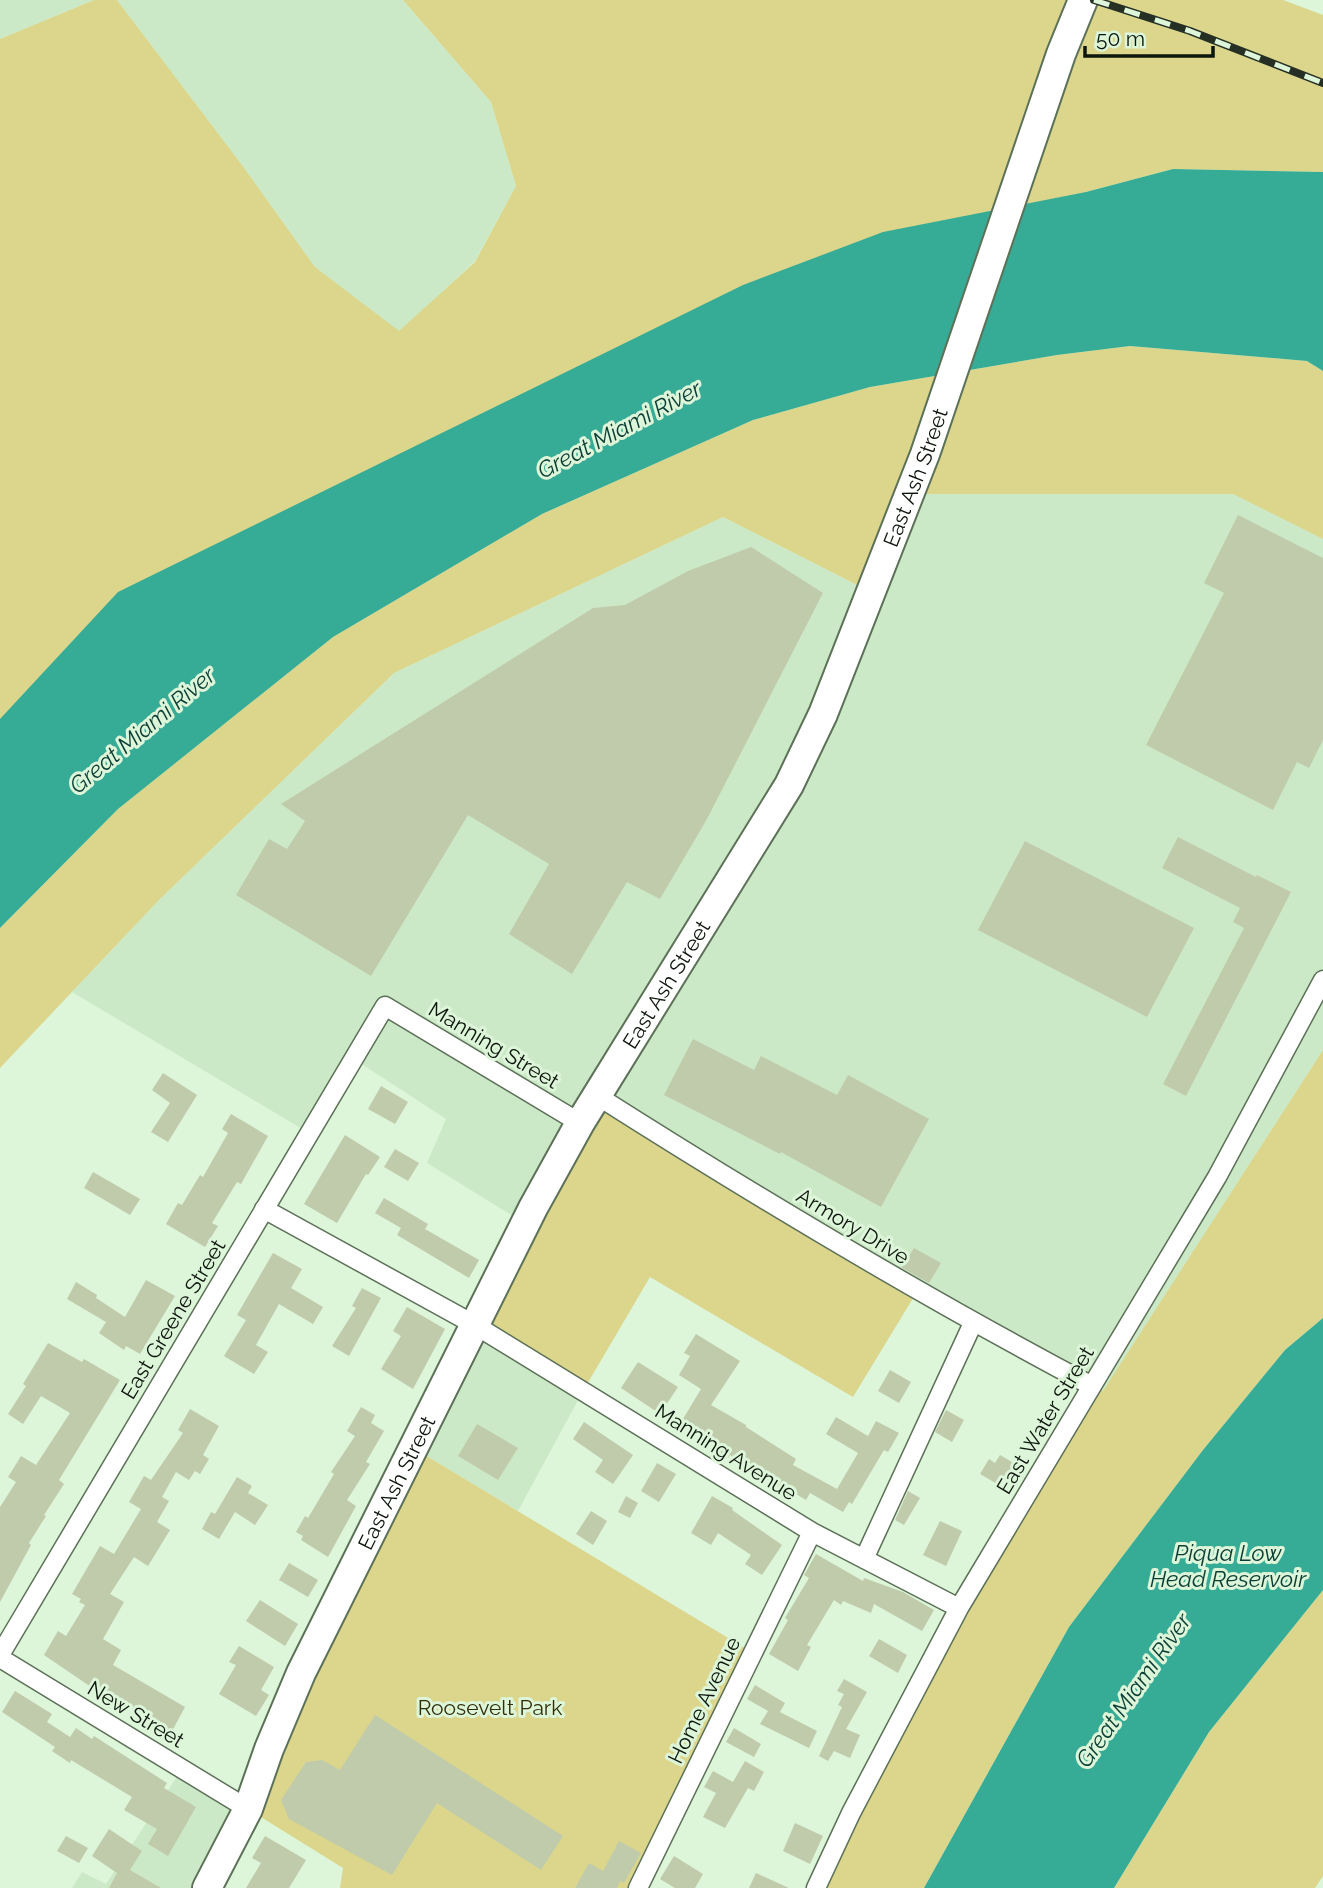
<svg xmlns="http://www.w3.org/2000/svg" width="1323" height="1888" viewBox="0 0 1323 1888" font-family="Raleway,sans-serif">
<rect width="100%" height="100%" fill="#ddf5d9"/>
<path fill="#cce9c7" d="M0,0H94L0,39Z
M117,0H403L491,102L516,186L475,261L399,332L315,267L242,165Z
M909,494H1234L1323,539V1050L1103,1392L973,1323L715,1171L526,1224L427,1163L446,1119L354,1059L309,1133L72,992L159,900L394,673L723,517L871,592Z
M475,1325L583,1391L518,1511L415,1449Z
M182,1769L248,1809L207,1888H72L82,1872L106,1884Z"/>
<path fill="#dbd68c" d="M94,0H117L242,165L315,267L399,331L475,262L516,186L491,102L403,0H1283L1323,15V172L1173,169L1086,192L0,719V39Z
M1130,346L1307,361L1323,371V539L1233,494H910L871,592L723,517L394,673L159,900L0,1068V928L118,809L333,637L542,514L753,420L870,387L1057,355Z
M1323,1050V1318L1285,1350L1203,1450L1069,1627L924,1888H816L851,1813L1092,1386L1103,1391Z
M596,1095L918,1290L853,1397L650,1277L583,1391L475,1325Z
M415,1449L753,1653L638,1888H340L343,1868L248,1809Z
M1323,1590V1876L1315,1888H1114L1209,1732Z"/>
<path fill="#36ab95" d="M1173,169L1323,172V371L1307,361L1130,346L1057,355L870,387L753,420L542,514L333,637L118,809L0,928V719L118,592L743,285L883,232L1086,192Z
M1323,1318V1590L1209,1732L1114,1888H924L1069,1627L1203,1450L1285,1350Z"/>
<path fill="#c0cbab" d="M1238,515L1323,558V740L1309,768L1297,762L1273,810L1146,745L1224,593L1204,583Z
M751,547L823,593L707,819L660,899L627,882L572,974L509,934L549,864L468,815L371,976L236,895L269,839L287,849L305,821L281,804L593,608L625,605L688,571Z
M1178,837L1256,877L1257,875L1291,892L1186,1096L1163,1084L1244,928L1233,922L1240,908L1162,868Z
M1025,841L1194,928L1147,1017L978,930Z
M693,1039L754,1070L761,1056L837,1095L848,1075L929,1119L881,1207L781,1152L780,1154L664,1095Z
M163,1073L197,1095L168,1142L151,1132L170,1103L152,1090Z
M381,1086L408,1102L395,1124L368,1109Z
M231,1114L268,1136L241,1184L237,1182L212,1223L218,1226L205,1247L166,1224L178,1203L182,1205L200,1175L203,1177L228,1133L222,1129Z
M345,1135L380,1157L368,1175L366,1174L337,1223L304,1204Z
M395,1149L419,1163L408,1181L384,1167Z
M93,1172L140,1199L130,1215L84,1188Z
M384,1198L428,1224L425,1229L479,1260L469,1278L397,1235L401,1228L375,1213Z
M914,1248L941,1263L929,1283L902,1268Z
M273,1253L302,1269L291,1288L323,1307L313,1324L279,1304L256,1345L268,1352L254,1374L224,1356L246,1320L237,1315Z
M146,1280L175,1296L140,1354L126,1346L124,1350L99,1333L106,1322L67,1299L76,1282L97,1295L96,1298L125,1317Z
M362,1288L381,1298L349,1356L332,1346L356,1308L352,1306Z
M407,1307L445,1329L413,1389L381,1369L401,1336L393,1331Z
M696,1334L740,1361L711,1405L746,1425V1427L796,1459L793,1465L837,1489L858,1453L826,1434L836,1417L868,1436L876,1421L899,1433L888,1452L884,1450L852,1504L849,1502L843,1512L810,1493L806,1500L781,1485L779,1488L730,1455L728,1458L710,1448L713,1443L680,1424L701,1389L679,1375L690,1356L684,1353Z
M48,1343L82,1362L84,1359L120,1380L59,1480L64,1484L44,1515L46,1516L29,1543L31,1545L0,1602V1507L16,1482L8,1477L21,1456L36,1465L70,1413L41,1396L23,1424L8,1414L26,1386L23,1384Z
M638,1362L678,1387L660,1414L621,1388Z
M890,1370L911,1382L899,1403L878,1391Z
M361,1407L375,1415L371,1423L384,1431L366,1462L370,1464L347,1500L356,1506L328,1557L301,1540L303,1536L296,1532L305,1516L308,1518L334,1474L331,1472L355,1436L347,1431Z
M190,1409L219,1426L203,1455L209,1459L200,1474L195,1471L189,1480L176,1472L162,1497L169,1501L157,1522L170,1530L148,1566L134,1557L110,1594L124,1602L103,1639L121,1650L113,1665L185,1707L171,1733L149,1720L151,1718L99,1687L97,1691L44,1655L58,1631L66,1636L85,1605L79,1602L81,1599L72,1594L100,1546L114,1554L141,1509L129,1502L144,1476L151,1480L183,1433L178,1430Z
M946,1410L964,1420L952,1442L935,1432Z
M584,1422L633,1455L613,1484L595,1472L603,1460L573,1439Z
M477,1424L518,1448L498,1480L458,1456Z
M1000,1455L1020,1467L1006,1489L980,1474L989,1459L995,1463Z
M657,1463L676,1474L659,1502L641,1491Z
M237,1477L252,1486L248,1493L268,1505L255,1525L235,1512L219,1539L202,1529L211,1512L215,1514Z
M908,1491L920,1498L904,1525L895,1520Z
M626,1496L638,1503L630,1518L618,1512Z
M712,1496L733,1508L732,1510L782,1545L762,1575L745,1564L751,1555L718,1533L711,1545L691,1533Z
M591,1511L607,1521L593,1545L576,1534Z
M940,1521L962,1531L946,1566L923,1555Z
M816,1554L863,1581L864,1578L903,1592L934,1610L922,1631L874,1604L871,1613L843,1601L841,1605L834,1600L807,1645L811,1647L798,1671L769,1654L788,1620L785,1618L809,1578L804,1575Z
M289,1563L318,1580L308,1597L279,1580Z
M260,1600L298,1624L285,1646L246,1621Z
M879,1639L907,1655L898,1673L869,1656Z
M239,1646L274,1667L261,1690L269,1695L256,1716L219,1694L236,1665L229,1662Z
M844,1679L867,1692L846,1729L860,1735L850,1758L834,1751L828,1761L819,1756L842,1707L838,1705L844,1694L837,1691Z
M755,1685L785,1703L780,1712L817,1731L809,1748L760,1724L768,1711L747,1699Z
M15,1691L52,1714L47,1722L70,1737L76,1728L92,1739L94,1736L167,1783L164,1788L196,1807L168,1856L148,1844L157,1829L124,1810L132,1797L71,1760L70,1763L52,1751L55,1747L2,1712Z
M375,1715L563,1836L541,1870L437,1803L392,1875L289,1819L281,1800L306,1762L322,1760L340,1770Z
M734,1728L761,1744L754,1757L726,1742Z
M745,1761L764,1772L754,1791L748,1788L725,1828L703,1817L716,1793L704,1787L713,1771L733,1782Z
M795,1823L823,1836L810,1864L783,1851Z
M109,1829L142,1851L130,1870L161,1888H109L117,1873L92,1856Z
M66,1836L88,1848L79,1863L57,1851Z
M265,1836L306,1860L289,1888H246L261,1863L252,1858Z
M619,1841L641,1853L624,1883L620,1881L617,1888H575L589,1863L603,1871Z
M674,1856L703,1874L695,1888H675L660,1879Z
M756,1873L789,1888H749Z"/>
<g fill="none" stroke-linecap="round" stroke-linejoin="round">
<defs>
<path id="street" d="M596,1095C758,1198 922,1296 1092,1386
M264,1209L475,1325L812,1532L959,1608
M864,1559L973,1323
M0,1655L385,1006L580,1123
M0,1658L248,1809
M638,1888L812,1532
M816,1888L851,1813L959,1608L1217,1177L1323,980"/>
<g id="primary">
<path id="s1" d="M207,1888L248,1809L269,1749L301,1673L533,1208L580,1123L789,785L823,714L925,454L1061,54L1083,0"/>
</g>
</defs>
<use href="#street" stroke="#5c7158" stroke-width="21"/>
<use href="#primary" stroke="#5c7158" stroke-width="32"/>
<use href="#street" stroke="#fff" stroke-width="18"/>
<use href="#primary" stroke="#fff" stroke-width="28"/>
<defs>
<path id="rail" d="M1094,0L1190,31L1323,83"/>
</defs>
<use href="#rail" stroke="#252f23" stroke-width="8"/>
<use href="#rail" stroke="#ddf5d9" stroke-width="5" stroke-dasharray="16" stroke-linecap="butt"/>
</g>
<g text-anchor="middle" dominant-baseline="central" stroke-width="6" stroke-linejoin="round" paint-order="stroke">
<g font-size="21" fill="#0d160c" stroke="#ddf5d9">
<text stroke="none"><textPath href="#s1" startOffset="1582">East Ash Street</textPath></text>
<text stroke="none"><textPath href="#s1" startOffset="1015">East Ash Street</textPath></text>
<text transform="translate(494 1045) rotate(31)">Manning Street</text>
<text transform="translate(853 1226) rotate(31)">Armory Drive</text>
<text transform="translate(173 1319) rotate(-59)">East Greene Street</text>
<text transform="translate(1045 1420) rotate(-59)">East Water Street</text>
<text transform="translate(726 1452) rotate(32)">Manning Avenue</text>
<text stroke="none"><textPath href="#s1" startOffset="448">East Ash Street</textPath></text>
<text transform="translate(704 1700) rotate(-64)">Home Avenue</text>
<text transform="translate(136 1714) rotate(31)">New Street</text>
</g>
<g font-size="21" fill="#312e08" stroke="#ddf5d9">
<text x="490" y="1707">Roosevelt Park</text>
</g>
<g font-size="23" font-style="italic" fill="#0a3e35" stroke="#ddf5d9">
<text transform="translate(619 429) rotate(-28)">Great Miami River</text>
<text transform="translate(142 730) rotate(-40)">Great Miami River</text>
<text x="1228" y="1552">Piqua Low<tspan x="1228" dy="26">Head Reservoir</tspan></text>
<text transform="translate(1133 1690) rotate(-55)">Great Miami River</text>
</g>
</g>
<path d="M1085 46v10h128v-10" fill="none" stroke="#0d160c" stroke-width="3.5"/>
<text x="1096" y="46" font-size="21" fill="#0d160c" stroke="#ddf5d9" stroke-width="5" paint-order="stroke">50 m</text>
</svg>
